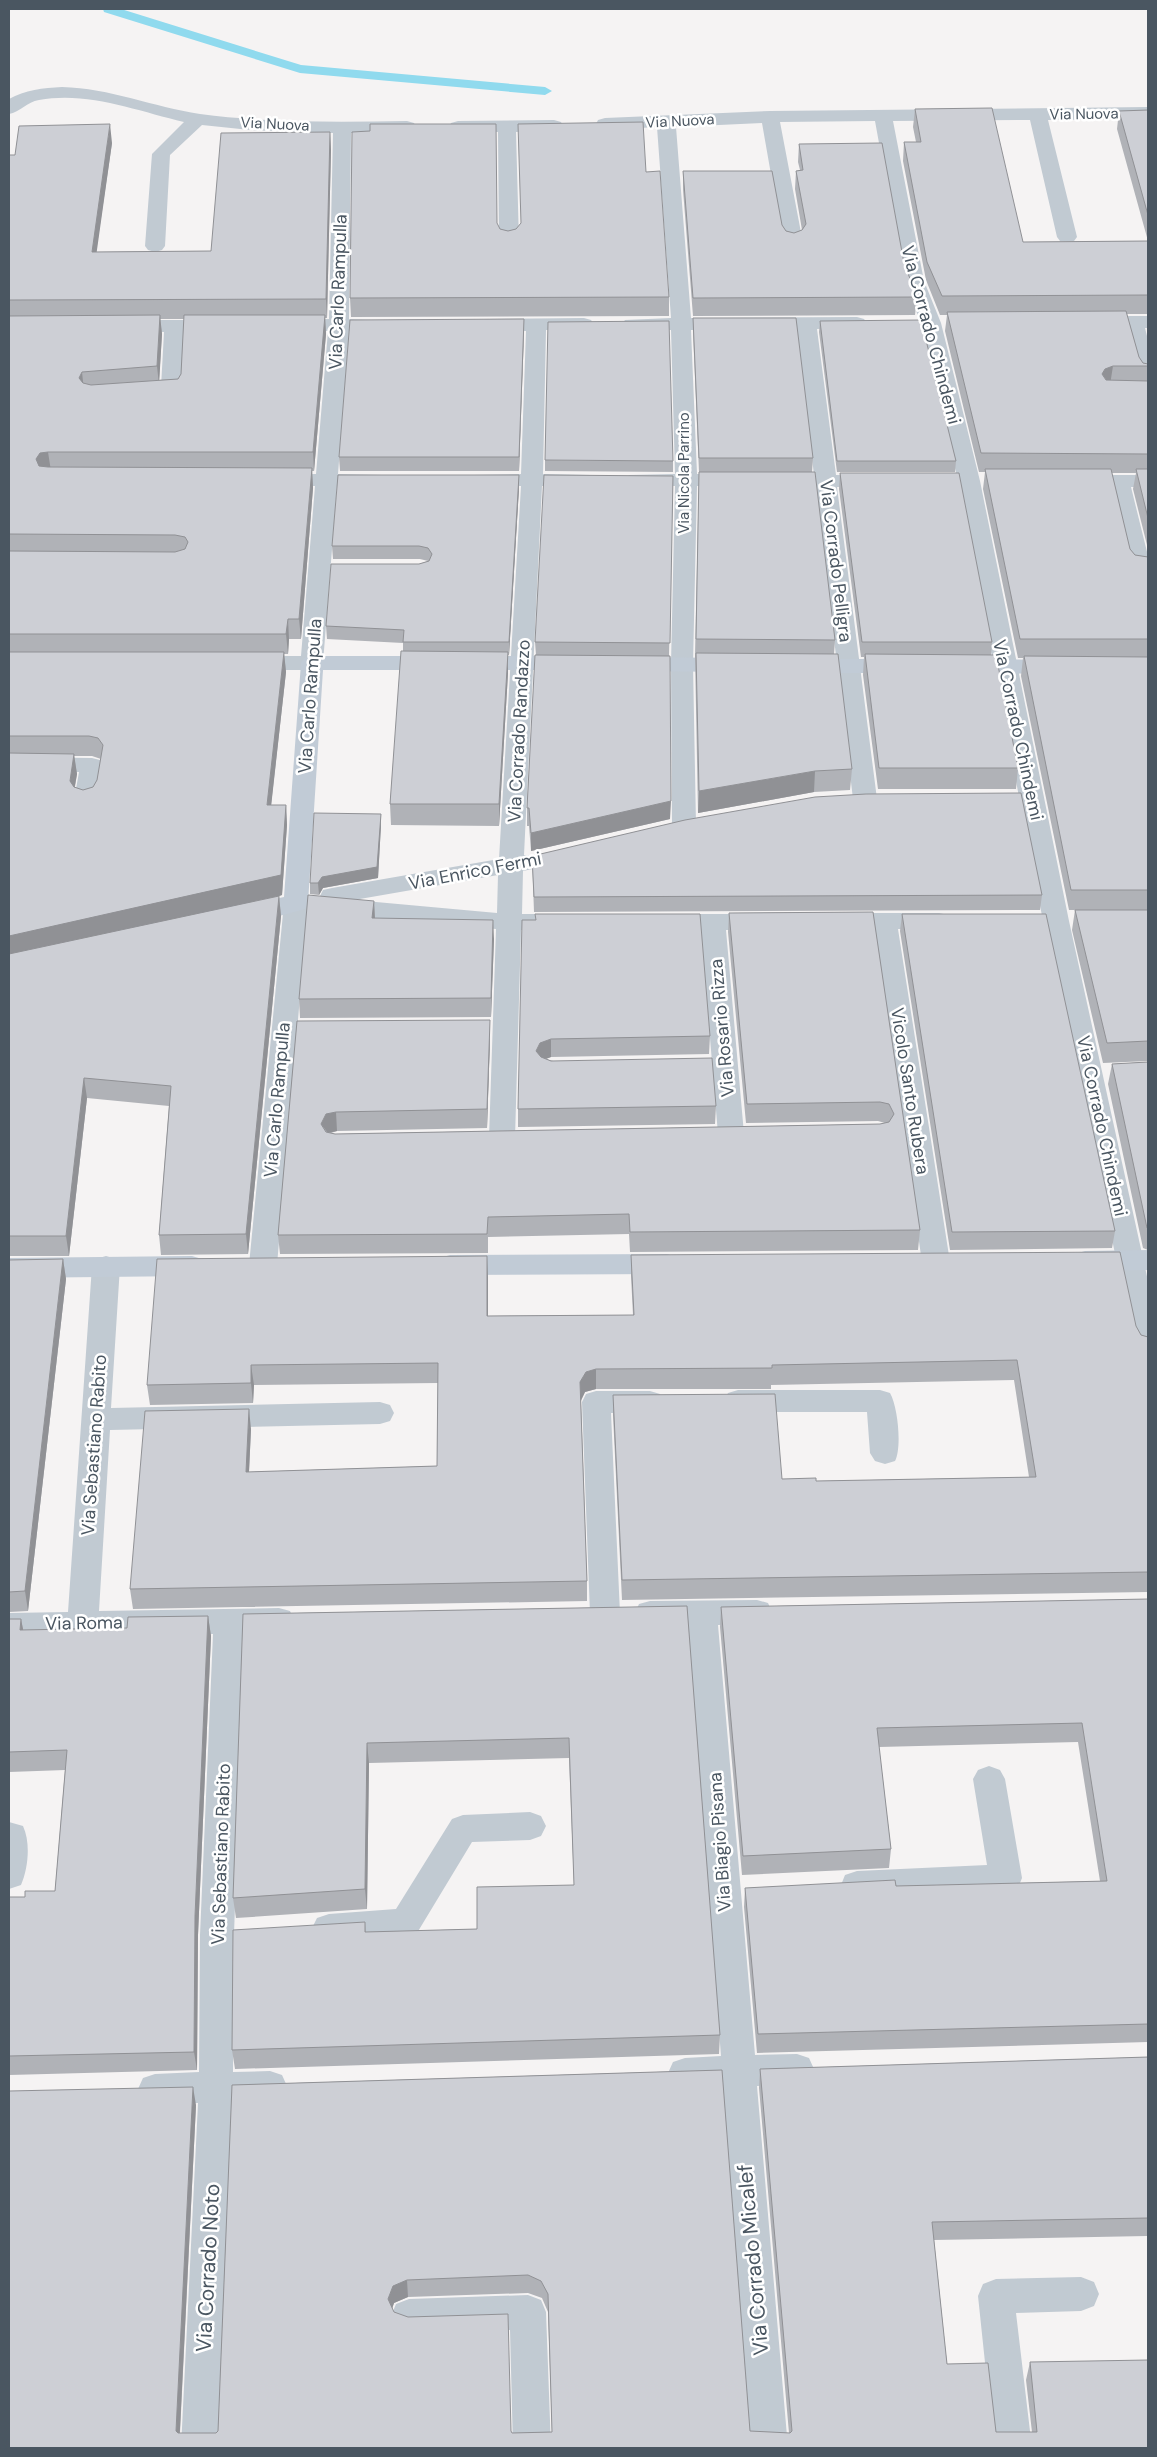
<svg xmlns="http://www.w3.org/2000/svg" width="1157" height="2457" viewBox="0 0 1157 2457" font-family="'DM Sans',sans-serif">
<rect width="100%" height="100%" fill="#f5f3f3"/>
<g fill="none" stroke-linecap="round" stroke-linejoin="round">
<path fill="#90daee" fill-rule="evenodd" d="M103,9H121L301,65L545,87L552,91L545,95L300,73L104,12Z"/>
<path fill="#c1cad2" fill-rule="evenodd" d="M62,87C110,88 153,107 200,114C269,123 338,122 407,121L414,123L416,127L414,131L407,133H351L349,319L394,321L397,325L394,329L349,331L338,474L382,475L385,480L382,485L337,486L323,663L320,668L312,670H249L241,668L238,663L241,658L249,656H301L315,486L267,485L264,480L267,475L316,474L328,331L280,329L277,325L280,321L329,319L333,133L250,130L202,125L170,155L165,246L162,250L155,252L148,250L145,246L152,154L184,122C137,111 88,91 39,100C27,102 20,112 9,114V99C25,90 43,88 62,87Z
M1148,107V119L1048,120L1077,237L1074,241H1060L1057,237L1030,120L893,121L924,281L941,323L980,481L1069,921L1148,1281V1357L1138,1353L1134,1346L1078,1074L1043,921L958,481L921,323L904,281L875,121L780,122L803,243L800,247L793,249L786,247L783,243L762,123L676,127L691,318L857,317L864,319L867,323L864,327L817,329L836,475L885,476L888,481L885,486L837,487L877,799L874,804L865,807L856,804L853,799L816,487L772,486L769,481L772,476L814,475L797,329L691,330L697,474L745,475L748,480L745,485L697,486L693,664L696,825L693,830L684,833L675,830L672,825L671,664L675,486L629,485L626,480L629,475L675,474L671,330L625,328L622,324L625,320L671,318L657,127L605,130L598,128L596,124L598,120L605,118L770,111Z
M554,120L561,122L563,126L561,130L516,132L519,242L516,246L509,248L502,246L499,242L498,132L451,131L449,127L451,123L458,121Z
M1092,316H1148V328H1145L1148,340V382L1141,380L1138,376L1125,328L1085,326L1082,322L1085,318Z
M584,318L591,320L594,324L591,328L546,330L543,474L590,475L593,480L590,485L542,486L524,855L537,856L540,862L537,868L523,871L522,914H559L568,916L572,922L568,928L559,930H521L515,1138L511,1145L502,1147L493,1145L489,1138L496,929L337,915L328,913L325,907L327,903L323,902L320,896L323,890L332,888L499,859L521,486L474,485L471,480L474,475L521,474L526,331L480,329L477,325L480,321L487,319ZM498,875L497,913L354,900Z
M125,320H222L229,322L232,326L229,330L184,332L181,393L178,397C166,400 152,401 140,398L137,394L140,390L161,387L164,332L118,330L115,326L118,322Z
M1077,475H1148V487H1131L1148,556V575L1132,573L1129,568L1110,487L1069,486L1066,481L1069,476Z
M9,757L92,758L100,760L104,765L98,800L95,805L86,808L77,805L74,800L79,772L9,771Z
M296,895L305,897L308,903L277,1265L273,1272L263,1275L253,1272L249,1265L284,903L287,897Z
M837,913H939L948,915L952,921L948,927L939,929H898L950,1262L946,1269L936,1272L926,1269L922,1262L873,929H837L828,927L824,921L828,915Z
M664,914H766L775,916L779,922L775,928L766,930H726L744,1134L740,1141L731,1143L722,1141L718,1134L701,930H664L655,928L651,922L655,916Z
M106,1256L116,1259L120,1266L111,1408L380,1402L390,1405L394,1413L390,1421L380,1424L110,1430L99,1611L279,1608L290,1611L294,1620L290,1629L279,1632L244,1633L234,1935L233,2072L270,2071L282,2075L287,2086L282,2097L270,2101L233,2102L219,2448H181L198,2103L155,2104L143,2100L138,2089L143,2078L155,2074L199,2072L200,1935L213,1634L9,1637V1613L68,1612L92,1266L96,1259Z
M738,1390H880L890,1393C898,1407 902,1448 895,1461L885,1464L875,1461L870,1453L867,1412H738L728,1409L724,1401L728,1393Z
M596,1391H650L660,1394L664,1402L660,1410L650,1413H611L620,1614L616,1623L605,1626L594,1623L590,1614L582,1402L586,1394Z
M757,1600L768,1603L772,1612L768,1621L757,1624L718,1625L755,2055L797,2054L809,2058L814,2069L809,2080L797,2084L757,2086L788,2448H750L723,2087L685,2088L673,2084L668,2073L673,2062L685,2058L721,2056L688,1625H650L639,1622L635,1613L639,1604L650,1601Z
M989,1766L1000,1770L1005,1779L1022,1878L1018,1888L1006,1892L857,1899L845,1895L841,1885L845,1875L857,1871L987,1865L973,1779L978,1770Z
M530,1812L541,1816L546,1826L541,1836L530,1840L472,1842L417,1933L405,1937L329,1942L317,1938L312,1928L317,1918L329,1914L396,1909L452,1819L463,1815Z
M9,1822L23,1826C31,1843 28,1869 21,1885L9,1889Z
M1081,2277L1094,2282L1099,2294L1094,2306L1081,2311L1016,2313L1032,2448H994L978,2296L983,2284L996,2279Z
M528,2295L541,2300L546,2312L551,2448H513L510,2330L409,2333L396,2328L391,2316L396,2304L409,2299Z"/>
<path fill="#c1cbd6" fill-rule="evenodd" d="M312,656H572L580,658L583,663L580,668L572,670H323L308,903L305,909C286,914 252,925 234,920L231,914L234,908L284,897L301,663L304,658Z
M632,657L732,658L740,660L743,665L740,670L732,672L632,671L624,669L621,664L624,659Z
M802,659H902L910,661L913,666L910,671L902,673H802L794,671L791,666L794,661Z
M962,659L1059,660L1067,662L1071,667L1067,672L1059,674L962,673L954,671L951,666L954,661Z
M1148,1250V1270L1085,1271L1075,1268L1071,1261L1075,1254L1085,1251Z
M667,1254L677,1257L681,1264L677,1271L667,1274L450,1275L440,1272L436,1265L440,1258L450,1255Z
M192,1256L202,1259L206,1266L202,1273L192,1276L9,1278V1258Z"/>
</g>
<path fill="#b0b2b7" fill-rule="evenodd" d="M915,109L1023,242L1148,241L1117,129L1119,111L1148,110V314H1127L1139,357L1143,363L1148,364V549L1133,489L1136,473H1112L1130,549L1135,555L1148,557V1061L1103,1063L1072,930L1075,910H1069L1021,676L1023,658H1018L983,489L985,472H979L945,331L947,315H940L926,280L903,161L904,142H916L913,127Z
M330,132L331,150L327,318H325L326,334L314,471H312L313,488L301,639H289L288,654H284L286,672L271,805H286L287,825L282,895L279,896L281,916L248,1254L161,1255L159,1235L169,1106L87,1098L69,1256H9V155H15L112,143L96,252L211,251ZM160,319H184L181,374L178,379L159,380L162,334ZM74,756H92L101,759L97,780L93,787L83,790L75,787L77,774Z
M799,144L904,263L917,297L915,315L693,316L683,190V171L782,225L786,231L794,233L802,230L795,189L796,171L800,170L798,162Z
M646,172L669,297V316L351,317L350,298L500,229L508,231L516,229Z
M693,318L813,458L812,472L835,640L834,654L852,769L850,790L814,792L698,813L695,656L699,472L693,332Z
M524,319L519,471H340L339,457Z
M820,321L956,461L955,472H837L819,332Z
M545,460L673,461V472L545,471Z
M840,473L992,642L991,655L1018,768L1016,789H878L863,675L864,657H861L839,489Z
M519,475V488L509,655H508V673L499,826L391,825L390,804L403,651V643L327,639L326,626L419,564L428,561L420,559H333L332,546Z
M673,476L669,656L670,819L531,851L529,826H527V808L536,655L535,642Z
M381,814V825L378,878L323,888L319,895L310,894V883Z
M532,856L1042,895L1040,910L534,912Z
M374,901L375,919L494,939L491,1017L300,1018L299,999Z
M873,912L920,1230L918,1250L630,1252L629,1234L488,1237V1253L280,1254L278,1235L297,1021L490,1039L487,1128L337,1131L331,1133L335,1134L880,1124L885,1123L878,1121L746,1123L728,932L729,913Z
M902,914L1115,1231L1112,1248L950,1250L900,931Z
M535,920L710,1036L709,1054L551,1057L546,1059L716,1106L715,1124L518,1127V1109Z
M1148,1062V1250L1143,1248L1108,1084L1112,1064Z
M631,1255L1136,1326L1141,1335L1148,1337V1592L622,1600L613,1415V1395L782,1479L816,1481L1029,1477L1014,1380L771,1385V1389H596L585,1392L581,1401L587,1581V1601L133,1609L130,1589L251,1429L249,1472L437,1466L438,1383L254,1385L253,1403L150,1405L147,1385L488,1277V1316L633,1315L631,1276Z
M63,1259L66,1279L28,1611L9,1612V1260Z
M1148,1599V2042L757,2053L744,1907L745,1888L896,1886L1100,1881L1078,1742L879,1747L891,1849L889,1868L742,1875L720,1627L721,1607Z
M687,1606L720,2035L719,2054L235,2069L232,2050L365,1922L366,1932L477,1929L574,1885L569,1758L369,1763L367,1909L236,1918L233,1898L243,1614Z
M208,1616L211,1636L198,1935L197,2070L9,2075V2079V1897H25L55,1891L65,1770L9,1772V1619H21L23,1630L127,1628Z
M1148,2057V2247L1147,2236L934,2240L947,2364L996,2432H1032L1026,2380L1030,2362L1148,2448H9L196,2105L180,2433H216L218,2431L232,2085L722,2070L750,2431L789,2433L759,2088L760,2069ZM528,2293L542,2298L548,2312L552,2432L512,2433L394,2312L392,2309L394,2303L408,2297Z"/>
<path fill="#909195" d="M110,124L112,143L94,271L92,252Z
M330,132L331,150L327,318L326,299Z
M160,315L162,334L159,385L157,366Z
M325,315L326,334L314,471L313,452Z
M524,319V333L519,471V457Z
M1113,366L1110,385L1102,374L1105,369Z
M82,372L84,391L79,378Z
M48,452L51,471L38,478L36,459L40,453Z
M312,468L313,488L301,639L299,619Z
M519,475V488L509,655V642Z
M288,619L289,639L288,654L286,634Z
M284,652L286,672L269,825L267,805Z
M508,652V673L499,826V804Z
M74,754L77,774L72,801L70,781Z
M815,771L814,792L698,813L699,791Z
M671,801L670,819L531,851V833Z
M286,805L287,825L282,895L279,896L281,916L248,1254L246,1234L279,896L9,957V936Z
M381,814V825L378,878L323,888L319,895L318,883L322,877Z
M374,901L375,920L372,918Z
M493,920L494,939L491,1017V998Z
M490,1020V1039L487,1128V1109Z
M551,1039V1057L540,1061L536,1051L540,1043Z
M84,1078L87,1098L69,1256L66,1236Z
M336,1112L337,1131L328,1133L321,1124L326,1114Z
M487,1256L488,1277V1336L487,1316Z
M63,1259L66,1279L28,1611L25,1591Z
M251,1365L254,1385L253,1403L251,1383Z
M596,1369V1389L585,1392L580,1402V1382L586,1372Z
M249,1409L251,1429L248,1492L246,1472Z
M208,1616L211,1636L198,1935L197,2070L194,2052L195,1916Z
M21,1619L25,1639L20,1630Z
M367,1743L369,1763L367,1909L365,1889Z
M193,2087L196,2105L179,2448L176,2431Z
M407,2280L408,2297L394,2303L389,2317L388,2299L393,2286Z"/>
<path fill="#cdcfd5" stroke="#909195" fill-rule="evenodd" d="M992,108L1023,242L1148,241V295L942,296L927,262L904,142H921L915,109Z
M1148,110V215L1119,111Z
M643,122L646,172L660,171L669,297L350,298L352,132L370,131V124H496L497,223L500,229L508,231L516,229L521,223L518,124Z
M110,124L92,252L211,251L221,133L330,132L326,299L9,300V155H15L19,126Z
M882,143L904,263L917,297L693,298L683,171H772L782,225L786,231L794,233L802,230L806,224L796,171L803,170L799,144Z
M1126,311L1139,357L1143,363L1148,364V366H1113L1105,369L1102,374L1106,380L1148,381V454L981,453L947,312Z
M160,315L157,366L82,372L79,378L83,383L91,385L178,379L181,374L184,315H325L313,452H48L40,453L36,459L39,466L48,467L312,468L299,619H288L286,634H9V551L175,552L185,549L188,542L185,537L175,535L9,534V316Z
M693,318H796L813,458H699Z
M524,319L519,457H339L350,320Z
M921,320L956,461H837L820,321Z
M669,321L673,461L545,460L548,322Z
M985,469H1111L1130,549L1135,555L1148,557V639H1020Z
M1136,469H1148V518Z
M699,472H815L835,640L696,639Z
M840,473H959L992,642H862Z
M338,475H519L509,642H403L404,630L326,626L331,564H419L429,561L432,554L428,548L419,546H332Z
M544,475L673,476L670,643L535,642Z
M401,651L508,652L499,804H390Z
M9,652H284L267,805H286L281,875L9,936V753L74,754L70,781L74,787L83,790L93,787L97,780L103,745L98,738L89,736H9Z
M696,653L838,654L852,769L815,771L699,791Z
M865,654L996,655L1018,768H879Z
M535,655L670,656L671,801L531,833L529,808H527Z
M1024,656L1148,657V890H1071Z
M1021,793L1042,895L534,897L532,856L685,820L815,797L866,794Z
M314,813L381,814L377,867L322,877L318,883H310Z
M308,895L374,901L372,918L493,920L491,998L299,999Z
M279,896L246,1234L159,1235L171,1086L84,1078L66,1236H9V954Z
M1075,910H1148V1041L1107,1043Z
M873,912L920,1230L630,1232L629,1214L488,1217L487,1234L278,1235L297,1021L490,1020L487,1109L336,1112L326,1114L321,1124L326,1132L335,1134L880,1124L889,1122L894,1114L889,1104L880,1102L747,1104L729,913Z
M535,914H700L710,1036L551,1039L540,1043L536,1051L541,1057L551,1061L712,1058L716,1106L518,1109L522,920H536Z
M902,914H1046L1115,1231L952,1232Z
M1148,1062V1228H1147L1112,1064Z
M1120,1252L1136,1326L1141,1335L1148,1337V1572L622,1580L613,1395L775,1394L782,1479L816,1478V1481L1036,1477L1017,1360L772,1365V1368L596,1369L586,1372L580,1382L587,1581L130,1589L145,1411L249,1409L246,1472L437,1466L438,1363L251,1365V1383L147,1385L157,1259L487,1256V1316L634,1315L631,1255Z
M63,1259L25,1591L9,1592V1260Z
M1148,1599V2024L758,2034L745,1888L895,1880L896,1886L1107,1881L1082,1723L877,1728L891,1849L743,1856L721,1607Z
M687,1606L720,2035L232,2050L233,1930L365,1922V1932L477,1929V1887L574,1885L569,1738L367,1743L365,1889L233,1898L243,1614Z
M208,1616L195,1916L194,2052L9,2056V1897H25V1891H55L67,1750L9,1752V1619H21L20,1630L127,1628L128,1617Z
M1148,2057V2218L932,2222L947,2364L988,2363L996,2432H1037L1030,2362L1148,2360V2448H9V2091L193,2087L176,2431L178,2433H216L218,2431L232,2085L722,2070L750,2431L790,2433L792,2431L760,2069ZM528,2275L541,2281L548,2294L552,2432L512,2433L511,2431L508,2314L408,2317L394,2312L388,2299L393,2286L407,2280Z"/>
<g text-anchor="middle" dominant-baseline="central" stroke-width="5" stroke-linejoin="round" paint-order="stroke">
<g font-size="15" fill="#4a5661" stroke="#fff">
<text transform="translate(1084 114) rotate(-1)">Via Nuova</text>
<text transform="translate(680 121) rotate(-3)">Via Nuova</text>
<text transform="translate(275 124) rotate(3)">Via Nuova</text>
<text transform="translate(684 473) rotate(-90)">Via Nicola Parrino</text>
</g>
<g font-size="18" fill="#4a5661" stroke="#fff">
<text transform="translate(338 292) rotate(-88)">Via Carlo Rampulla</text>
<text transform="translate(931 335) rotate(75)">Via Corrado Chindemi</text>
<text transform="translate(836 561) rotate(83)">Via Corrado Pelligra</text>
<text transform="translate(310 696) rotate(-86)">Via Carlo Rampulla</text>
<text transform="translate(1018 730) rotate(78)">Via Corrado Chindemi</text>
<text transform="translate(519 731) rotate(-87)">Via Corrado Randazzo</text>
<text transform="translate(475 871) rotate(-11)">Via Enrico Fermi</text>
<text transform="translate(722 1028) rotate(-95)">Via Rosario Rizza</text>
<text transform="translate(910 1091) rotate(81)">Vicolo Santo Rubera</text>
<text transform="translate(277 1100) rotate(-85)">Via Carlo Rampulla</text>
<text transform="translate(1102 1126) rotate(78)">Via Corrado Chindemi</text>
<text transform="translate(94 1445) rotate(-86)">Via Sebastiano Rabito</text>
<text transform="translate(84 1623) rotate(-1)">Via Roma</text>
<text transform="translate(720 1842) rotate(-94)">Via Biagio Pisana</text>
<text transform="translate(221 1854) rotate(-88)">Via Sebastiano Rabito</text>
</g>
<g font-size="21" fill="#4a5661" stroke="#fff">
<text transform="translate(753 2260) rotate(-95)">Via Corrado Micalef</text>
<text transform="translate(208 2268) rotate(-87)">Via Corrado Noto</text>
</g>
</g>
<rect width="1157" height="2457" fill="none" stroke="#4a5661" stroke-width="20"/>
</svg>
